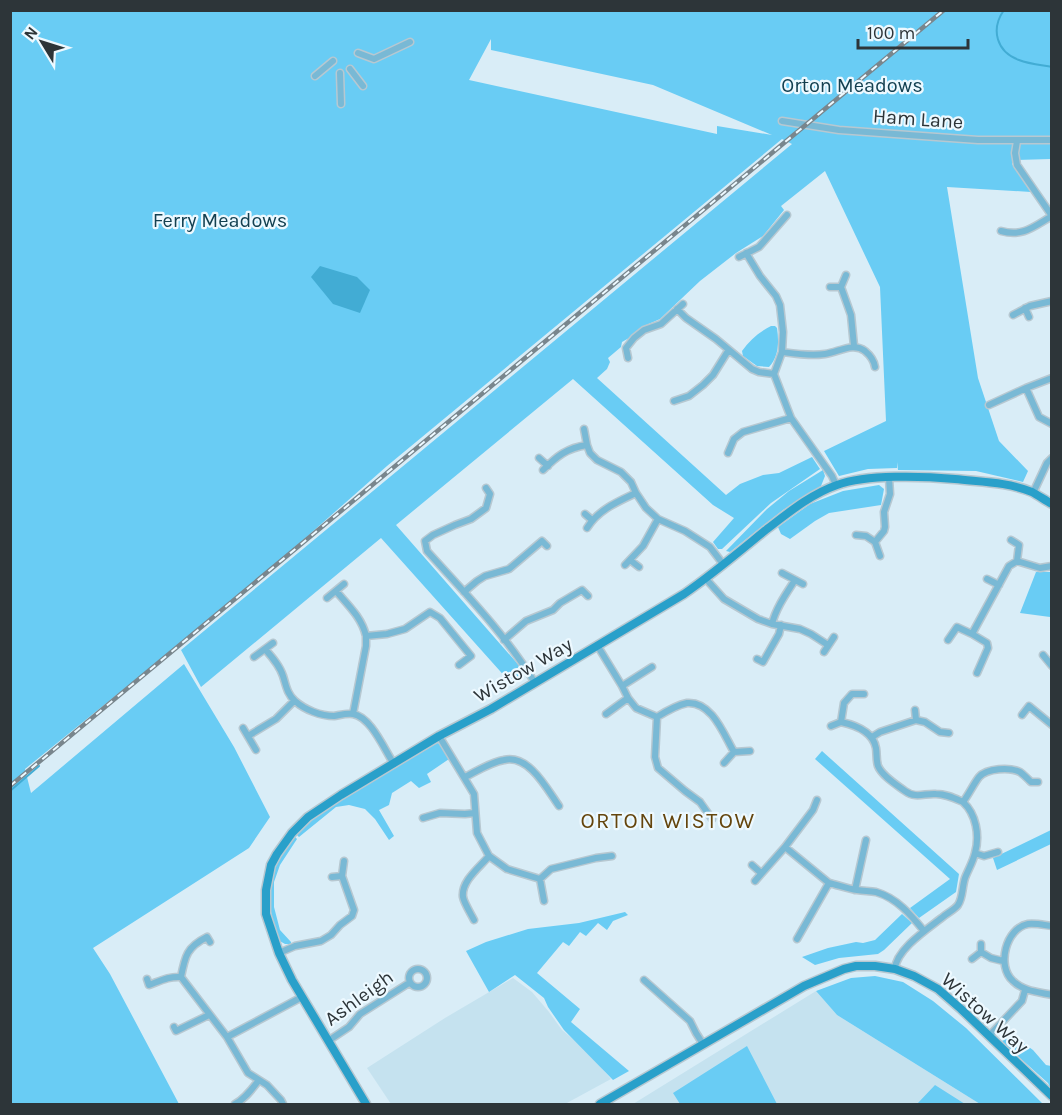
<svg xmlns="http://www.w3.org/2000/svg" width="1062" height="1115" viewBox="0 0 1062 1115" font-family="Karla,sans-serif">
<rect width="100%" height="100%" fill="#d9edf7"/>
<path fill="#c5e2ef" d="M513,978L532,992L549,1012L562,1030L585,1049L611,1079L565,1104H391L367,1068L445,1018Z
M816,991L837,1015L980,1104H633Z"/>
<path fill="#69ccf4" fill-rule="evenodd" d="M10,11H1051V159L1012,160V164L1031,192L947,187L978,378L999,441L1028,471L1023,482L976,471L898,470L897,462V468L868,469L839,476L824,451L886,421L880,287L825,171L781,206L784,210L763,236L736,253L700,281L660,319L644,326L629,338L622,342L621,347L608,358L610,362L607,369L597,378L726,495L740,484L763,475L779,473L812,457L820,469L771,503L722,549H718L713,542L734,518L713,505L573,379L396,525L523,670L518,678L508,680L381,538L201,687L181,650L792,144L782,139L387,466L251,586L25,769L31,793L184,664L234,747L270,817L249,848L93,948L110,974L179,1104H11ZM491,39V50L653,85L772,135L717,126V134L469,80Z
M771,326H775L777,328C779,342 779,356 769,367L757,366L743,356L742,351C750,340 759,332 771,326Z
M823,470L825,476L821,486L783,510L730,552L726,551L767,509L789,491Z
M879,485L884,489L881,505L829,513L815,521L790,539L781,534L778,527L810,504L843,491Z
M1036,572H1050V617L1020,613Z
M437,743L441,744L449,759L427,774L431,782L419,788L411,781L392,793L389,805L379,810L394,836L389,840L375,819L365,809L349,805L336,807L299,837L296,834L310,820L326,809Z
M822,751L959,874L956,892L919,918L910,908L950,879L815,759Z
M1051,830V844L997,870L993,858Z
M295,837L297,839L280,865L274,882V907L280,930L291,942V944H285L278,940C270,914 264,885 277,860C282,851 289,844 295,837Z
M625,912L628,915L613,921L607,930L598,923L586,936L580,932L569,946L563,942L537,973L580,1009L571,1022L629,1071L613,1080L564,1030L548,1007L544,998L515,975L489,992L466,951L486,942L528,929L579,923Z
M902,914L912,923L884,950L878,954L839,958L815,965L802,957L828,948L856,942L863,943L875,940Z
M875,976L903,982L933,1001L966,1028L1043,1104H980L837,1015L816,991L851,978Z
M1005,1029L1008,1030L1026,1045L1033,1050L1046,1065L1051,1066V1089L1048,1083L1003,1043L1002,1037Z
M747,1046L777,1104H680L673,1093Z
M935,1085L965,1104H917Z"/>
<path fill="#42acd4" d="M320,266L357,277L370,290L360,313L333,304L311,277Z"/>
<g fill="none" stroke-linecap="round" stroke-linejoin="round">
<path stroke="#42acd4" stroke-width="2" d="M1004,10C990,30 997,52 1019,60C1029,64 1041,65 1052,67
M10,791L39,766"/>
<defs>
<path id="street" d="M358,53L374,59L410,42
M350,69L363,86
M340,73L341,104
M315,76L333,61
M782,121L839,130L978,140H1052
M1017,141L1015,153L1017,165L1052,216
M1001,231C1023,237 1033,227 1052,216
M746,253L760,276L776,296L780,305L783,332L782,352L774,374L791,418L832,476L836,485
M739,257L759,247L787,215
M830,287H841L846,275
M841,287L851,315L854,346
M1025,308L1029,317
M677,309L686,318L716,339L752,369L759,372L774,374
M1013,315L1030,306L1052,301
M782,352C797,354 810,356 825,354C839,352 853,342 865,351C871,356 874,360 875,367
M628,358L626,348L634,338L644,330L661,324L683,304
M1052,378L1026,388L1039,417L1052,424
M674,401L689,396L703,385L713,375L728,351
M989,405L1026,388
M584,429L587,445L590,453L597,460L621,472L631,482L636,493L646,508L658,519L685,531L710,547L723,564
M728,453L734,439L743,432L791,418
M539,458L548,466
M543,470C557,456 567,448 587,445
M486,488L490,494L486,508L471,519L455,525L433,535L425,541L427,551C465,593 506,635 535,683
M1033,493L1047,463L1052,458
M585,514L592,520
M587,528C598,510 617,502 636,493
M856,535L866,536L875,542L884,531L885,527L884,512L890,494L889,478
M1011,540L1019,545L1017,561L1040,568L1052,566
M875,542L880,556
M630,560L639,567
M625,565L643,546L658,519
M782,573L803,584
M706,579L724,599L758,619L772,624L800,629L811,634L828,645
M987,579L999,585
M336,591C348,605 362,618 366,636
M464,592L477,581L485,576L509,569L542,541L547,546
M327,598L344,584
M772,624C776,608 786,594 795,580
M504,640L526,621L553,610L560,603L582,590L588,596
M948,640L957,627L972,634
M597,645L622,686L628,698L636,708L657,717C665,712 677,705 687,703C712,701 724,735 734,752
M265,649C272,657 280,666 283,676C286,685 287,694 295,701C305,710 321,716 334,716C340,715 347,713 353,714C371,717 384,749 394,764
M824,652L834,637
M1043,655L1052,666
M254,657L273,643
M757,659L763,662L779,634L781,625
M977,673L988,648L987,643L972,634L1009,566L1017,561
M622,686L652,667
M864,694H852L844,703L841,722C855,725 873,732 876,748C877,754 876,760 878,766C882,776 897,785 905,791C916,799 925,793 936,794C946,794 954,798 963,802
M915,710L916,720
M353,714L366,646V636L387,634L405,629L430,612L440,618L471,656L459,665
M606,714L628,698
M1022,715L1029,706L1052,725
M657,717L655,757L658,768L685,791L700,802L712,819
M831,726L841,722
M243,728L256,750
M248,736L276,719L294,701
M439,736L474,794L477,833L489,856L507,869L540,879L551,869L596,858L612,856
M872,737L880,732L916,720L925,722L940,732L949,733
M724,763L734,752L750,751
M465,777C477,771 491,762 504,760C529,754 547,789 559,806
M423,818L440,813L465,814L475,813
M785,847L813,810L817,800
M975,853L984,856L998,852
M752,865L761,873
M332,877L342,876
M540,879L544,901
M755,881L785,847L829,883
M855,890L866,840
M474,920C471,914 464,903 463,897C461,881 480,867 489,856
M1052,926C1044,925 1035,923 1028,924C1006,928 996,966 1013,981C1023,991 1038,992 1052,995
M797,939L829,883C838,885 848,889 857,890C864,891 870,891 876,892C897,898 911,915 924,931
M210,942L207,937C187,947 185,956 181,977L227,1037L302,997
M981,944V952L991,958L1003,961
M279,953L295,946L321,941L331,935L340,925L352,916L354,910L342,876L344,861
M972,959L981,952
M409 978a9 9 0 1 1 18 0a9 9 0 1 1-18 0Z
M895,969C896,949 929,928 944,916C948,913 955,909 958,905C963,898 962,887 965,878C968,870 973,862 975,853C980,835 976,814 963,802C969,794 973,785 979,777C987,768 1010,767 1020,772C1024,775 1028,779 1031,782H1038
M147,979L149,985C160,981 169,976 181,977
M644,980L690,1021L696,1033L703,1044
M174,1027L176,1031L209,1015
M989,1036L1022,1001L1025,990
M227,1037L248,1073L267,1085L281,1100L283,1104
M328,1041L349,1027L360,1014L409,983
M235,1104C245,1099 252,1089 259,1080"/>
<path id="secondary" d="M366,1104L292,980L279,953L266,914V890L271,865L277,854L292,833L308,817L341,795L439,736L491,709L684,594C713,574 740,551 767,529C788,513 811,494 837,485C867,474 923,476 955,479C981,482 1008,482 1032,492C1039,496 1045,500 1052,504
M600,1104L804,986L844,969L856,966H875L895,969L914,976L938,989L961,1009L1052,1096"/>
</defs>
<use href="#street" stroke="#b7c8d1" stroke-width="9"/>
<use href="#secondary" stroke="#b7c8d1" stroke-width="11"/>
<use href="#street" stroke="#79b9d5" stroke-width="6"/>
<use href="#secondary" stroke="#29a0ca" stroke-width="8"/>
<defs>
<path id="rail" d="M10,786L944,10"/>
</defs>
<use href="#rail" stroke="#79868d" stroke-width="4.5"/>
<use href="#rail" stroke="#edf9ff" stroke-width="2" stroke-dasharray="7" stroke-linecap="butt"/>
</g>
<g text-anchor="middle" dominant-baseline="central" stroke-width="4.5" stroke-linejoin="round" paint-order="stroke">
<g font-size="20" fill="#134051" stroke="#edf9ff">
<text x="852" y="85">Orton Meadows</text>
<text x="220" y="220">Ferry Meadows</text>
</g>
<g font-size="20" fill="#2d3539" stroke="#edf9ff">
<text transform="translate(918 119) rotate(4)">Ham Lane</text>
<text transform="translate(523 670) rotate(-30)">Wistow Way</text>
<text transform="translate(359 998) rotate(-36)">Ashleigh</text>
<text transform="translate(985 1013) rotate(42)">Wistow Way</text>
</g>
<g font-size="22" letter-spacing="1.5" fill="#64450d" stroke="#edf9ff">
<text x="668" y="821">ORTON WISTOW</text>
</g>
</g>
<rect width="1062" height="1115" fill="none" stroke="#2d3539" stroke-width="24"/>
<g transform="translate(42 42) rotate(308)" stroke="#edf9ff" stroke-width="4.5" paint-order="stroke">
<path d="M0-4.5L10 22L0 15L-10 22Z" fill="#2d3539"/>
<text y="-9" font-size="16" font-weight="bold" text-anchor="middle" fill="#2d3539">N</text>
</g>
<path d="M858 39v9h110v-9" fill="none" stroke="#2d3539" stroke-width="3"/>
<text x="867" y="39" font-size="18" fill="#2d3539" stroke="#edf9ff" stroke-width="4.5" paint-order="stroke">100 m</text>
</svg>
